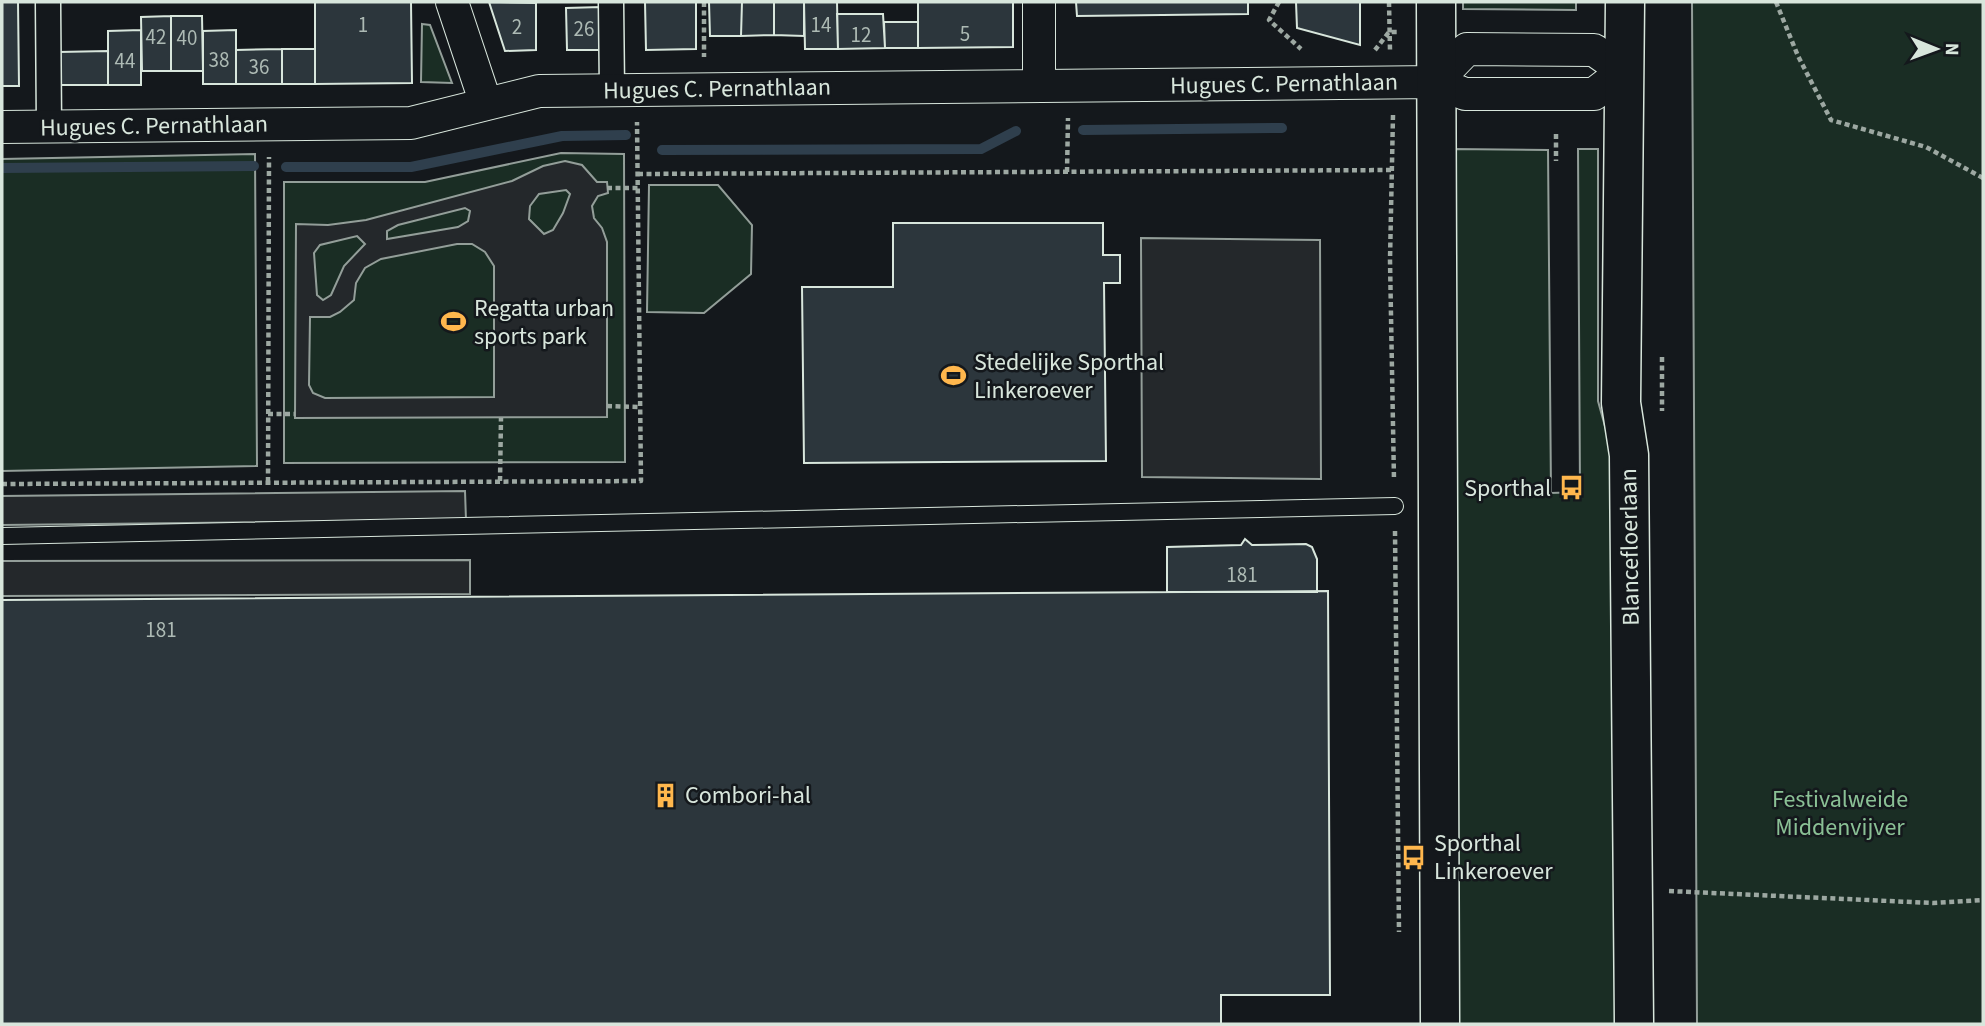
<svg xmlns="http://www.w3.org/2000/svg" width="1985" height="1026" viewBox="0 0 1985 1026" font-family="'Source Sans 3',sans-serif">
<rect width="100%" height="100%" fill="#14181c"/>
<path fill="#1a2d24" stroke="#939e99" stroke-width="2" d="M1463,2H1576V10L1463,9Z
M1692,2H1983V1024H1697Z
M422,24L430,25L452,83L421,82Z
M1452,149L1548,150L1551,493L1580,492L1578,149H1598V401L1613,455L1617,1024H1457Z
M561,153L624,154L625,462L284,463V182H425Z
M255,154L257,466L2,471V159Z
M649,185H718L752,225L751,274L704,313L647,312Z"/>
<path fill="#24282b" stroke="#939e99" stroke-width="2" fill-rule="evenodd" d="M565,161L582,165L597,182H607L608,193L598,196L592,206L594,218L602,228L607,242V417L295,418L296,224L328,225L366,220L512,181L543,166ZM566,190L570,194L563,213L553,230L544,234L529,219L530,206L539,194ZM465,208L470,211L468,221L458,227L387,239V231L398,225ZM357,236L365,244L344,266L331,295L323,300L317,295L314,253L320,245ZM457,244H472L485,252L494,266V397L325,398L313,393L309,385L310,317H330L340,312L354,300L356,283L365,268L381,259Z
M1141,238L1320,240L1321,479L1142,477Z
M465,491L466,520L2,525V496Z
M470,560V594L2,596V561Z"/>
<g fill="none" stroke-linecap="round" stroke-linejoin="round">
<path stroke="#2f3f4d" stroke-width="10" d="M1083,130L1282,128
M662,150L981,149L1016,131
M286,167H411L562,136L626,135
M2,168L254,166"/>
</g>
<path fill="#2c363c" stroke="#d8e6dc" stroke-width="2" d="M2,2H18L19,86H2Z
M315,2H411L412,83L315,84Z
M489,2L536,3V50L505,51Z
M645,2H696V49L646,50Z
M709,2H742L741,36H710Z
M742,2H774V35L741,36Z
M774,2H804V36L774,35Z
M804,2H837L838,49H805Z
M918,2H1013V47L918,48Z
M1076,2H1248V14L1077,16Z
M1296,2H1360V45L1297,28Z
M601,7V50H567L566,8Z
M837,14H883L885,48L838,49Z
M171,16H202L203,71H171Z
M171,16V71H142L141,17Z
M884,22H918V48H885Z
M141,30V85H108V31Z
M236,30V84H203V31Z
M282,49H315V84H282Z
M282,49V84H236V50Z
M108,51V85H60L59,52Z
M893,223H1103V255H1120V283H1104L1106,461L804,463L802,287H893Z
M1245,539L1252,545L1306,544L1312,547L1317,559V592H1167V547L1241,545Z
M1328,591L1330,995H1221V1024H2V600Z"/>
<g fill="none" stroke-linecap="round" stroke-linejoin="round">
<defs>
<path id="service" d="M2,536L1395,506"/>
<path id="pedestrian" d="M48,2L49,127
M611,2L612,90"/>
<path id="minor" d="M452,2L486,104
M1039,2V86
M2,127L411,123L539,91L1435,82L1465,94H1594L1624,71L1594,50L1467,49L1435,82"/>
<path id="secondary" d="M1436,2L1440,1024
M1625,2L1621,403L1629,455L1634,1024"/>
</defs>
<use href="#service" stroke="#d8e6dc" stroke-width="18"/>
<use href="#pedestrian" stroke="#d8e6dc" stroke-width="27"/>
<use href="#minor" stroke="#d8e6dc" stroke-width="34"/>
<use href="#secondary" stroke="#d8e6dc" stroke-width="41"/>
<path stroke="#9da8a2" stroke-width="4.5" stroke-dasharray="5 3.5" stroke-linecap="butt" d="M704,2V57
M1279,2L1269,20L1301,49
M1389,2L1390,50
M1776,2L1798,56L1831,120L1926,147L1983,178
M1375,50L1389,32H1400
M1393,115L1390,260L1394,480
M1556,134V161
M1067,172L1068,118
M638,174L1393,170
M607,188H638
M1662,357V411
M607,406L640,407
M268,414H295
M500,481L501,418
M268,482L269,157
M2,484L641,481L637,122
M1395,531L1399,932
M1669,891L1933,903L1983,900"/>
<use href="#service" stroke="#14181c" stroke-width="16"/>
<use href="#pedestrian" stroke="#14181c" stroke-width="24"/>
<use href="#minor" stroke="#14181c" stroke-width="32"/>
<use href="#secondary" stroke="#14181c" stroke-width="38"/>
</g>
<defs>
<symbol id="stadium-bare" viewBox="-9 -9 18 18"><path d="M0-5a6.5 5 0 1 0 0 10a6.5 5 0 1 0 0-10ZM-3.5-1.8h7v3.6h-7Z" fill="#ffb74d" stroke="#14181c" stroke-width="2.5" paint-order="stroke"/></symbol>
<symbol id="bus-bare" viewBox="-9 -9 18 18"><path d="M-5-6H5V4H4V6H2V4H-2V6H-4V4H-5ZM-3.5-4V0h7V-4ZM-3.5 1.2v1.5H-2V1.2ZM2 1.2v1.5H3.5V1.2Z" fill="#ffb74d" stroke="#14181c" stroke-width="2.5" paint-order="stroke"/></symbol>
<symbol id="building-bare" viewBox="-9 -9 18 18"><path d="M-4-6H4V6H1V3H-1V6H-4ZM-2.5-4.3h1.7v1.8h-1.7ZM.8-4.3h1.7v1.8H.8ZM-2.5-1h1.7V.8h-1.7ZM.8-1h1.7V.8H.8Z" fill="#ffb74d" stroke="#14181c" stroke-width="2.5" paint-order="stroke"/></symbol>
</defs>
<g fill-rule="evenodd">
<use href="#stadium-bare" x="436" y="304" width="35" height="35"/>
<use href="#stadium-bare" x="936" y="358" width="35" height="35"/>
<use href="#bus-bare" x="1554" y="470" width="35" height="35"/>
<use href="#building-bare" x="648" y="778" width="35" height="35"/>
<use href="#bus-bare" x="1396" y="840" width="35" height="35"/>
</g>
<g text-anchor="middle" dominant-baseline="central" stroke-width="5" stroke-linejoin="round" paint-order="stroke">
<g font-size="21" fill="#adbab4">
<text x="363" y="25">1</text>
<text x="821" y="25">14</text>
<text x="517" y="27">2</text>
<text x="584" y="29">26</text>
<text x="965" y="34">5</text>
<text x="861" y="35">12</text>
<text x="156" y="37">42</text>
<text x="187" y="38">40</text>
<text x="219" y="60">38</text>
<text x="125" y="61">44</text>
<text x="259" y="67">36</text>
<text x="1242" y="575">181</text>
<text x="161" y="630">181</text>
</g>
<g font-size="24" fill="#d8e6dc" stroke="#14181c">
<text transform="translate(1284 84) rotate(-1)">Hugues C. Pernathlaan</text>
<text transform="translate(717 89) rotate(-1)">Hugues C. Pernathlaan</text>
<text transform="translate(154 126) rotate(-1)">Hugues C. Pernathlaan</text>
<text transform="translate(1630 547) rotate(-91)">Blancefloerlaan</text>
</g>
<g font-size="24" fill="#d8e6dc" stroke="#14181c" text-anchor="start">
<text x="474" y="308">Regatta urban<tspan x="474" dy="28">sports park</tspan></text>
<text x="974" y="362">Stedelijke Sporthal<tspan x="974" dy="28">Linkeroever</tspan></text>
<text x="1551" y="488" text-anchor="end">Sporthal</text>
<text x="685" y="795">Combori-hal</text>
<text x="1434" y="843">Sporthal<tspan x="1434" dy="28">Linkeroever</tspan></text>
</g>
<g font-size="24" fill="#8ac095" stroke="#14181c">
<text x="1840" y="799">Festivalweide<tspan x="1840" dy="28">Middenvijver</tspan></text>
</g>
</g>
<rect width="1985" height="1026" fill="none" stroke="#d8e6dc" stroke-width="7"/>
<g transform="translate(1936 49) rotate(91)" stroke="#14181c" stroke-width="5" paint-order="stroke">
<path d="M0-5L12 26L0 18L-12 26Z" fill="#d8e6dc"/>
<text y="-10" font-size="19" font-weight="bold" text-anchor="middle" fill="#d8e6dc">N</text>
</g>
</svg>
